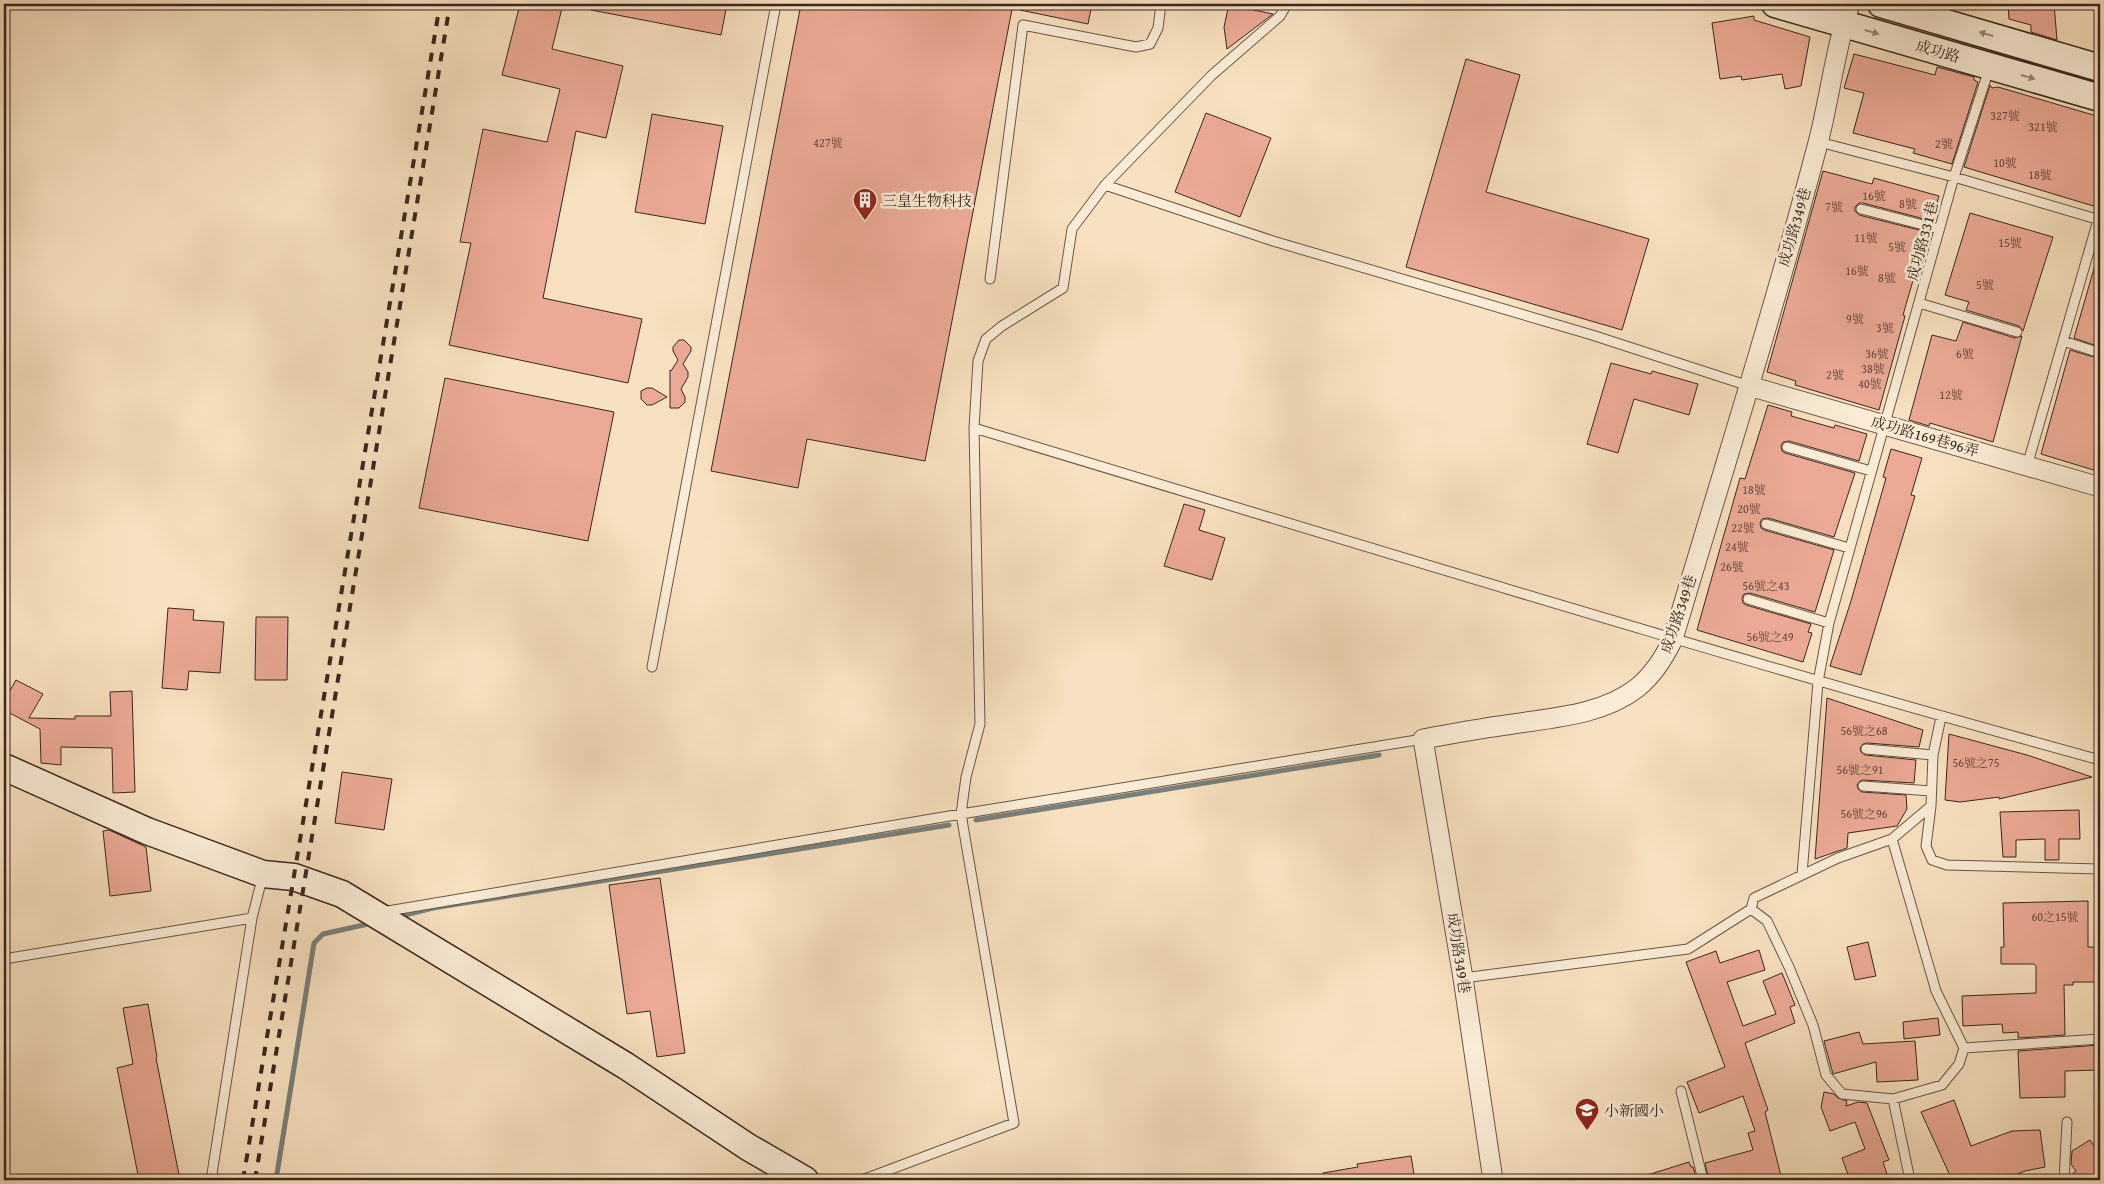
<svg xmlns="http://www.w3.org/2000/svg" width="2104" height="1184" viewBox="0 0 2104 1184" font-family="'Gentium Book Plus','Noto Serif TC',serif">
<rect width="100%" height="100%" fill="#f8e1c0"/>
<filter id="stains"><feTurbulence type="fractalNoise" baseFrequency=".004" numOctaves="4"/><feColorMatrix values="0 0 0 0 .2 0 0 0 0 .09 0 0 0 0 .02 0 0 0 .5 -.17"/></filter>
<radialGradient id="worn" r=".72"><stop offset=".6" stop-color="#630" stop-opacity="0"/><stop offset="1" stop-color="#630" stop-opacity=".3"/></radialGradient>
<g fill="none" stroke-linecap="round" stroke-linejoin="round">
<path stroke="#77807b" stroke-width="5" d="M976,820L1379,755
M405,915L433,908L949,825
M276,1180L314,943L323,934L368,924"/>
</g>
<path fill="#ecaa96" stroke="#3a271f" d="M520,4H563L552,49L623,66L606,138L576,131L543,298L642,319L628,383L449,345L471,243L460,242L483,129L547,142L560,89L502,75Z
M592,4H727L721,35L591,10Z
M801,4H1013L925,461L807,439L798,488L711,471Z
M1020,4H1092L1088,24L1020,10Z
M1229,4H1244V8L1273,14L1227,49L1224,27Z
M2008,4H2054L2057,40L2031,32V25L2009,19Z
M1754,16V20L1810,37L1801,86L1785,89L1782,74L1742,80L1741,76L1720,79L1712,23Z
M1854,54L1935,75L1937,67L1974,77V80L1978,82L1952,164L1913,153L1915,149L1853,133L1864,93L1844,88Z
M1466,59L1520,75L1486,192L1649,239L1622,330L1406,267Z
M1990,85L1992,88L1998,87L2100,117V208L1964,167Z
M1206,113L1271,138L1240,217L1175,192Z
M652,114L723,126L705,224L635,212Z
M1823,171L1872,184L1874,178L1939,196L1932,221L1863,203H1859L1855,207V211L1859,215L1927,232L1903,315L1905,316L1879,410L1795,385L1796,381L1767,372Z
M1970,213L2053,237L2023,331L2019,326L1966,310L1969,302L1945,295Z
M2097,258H2100V347L2074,338Z
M1963,322L2015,338L2022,336L1993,442L1930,423L1929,426L1909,420L1932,335L1956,341Z
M679,340H684L691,347V351L683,364L688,372V377L681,389L685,397V402L679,408H670V370L671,371L678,360L673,351V347Z
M2070,350L2100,359V472L2041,454Z
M1611,363L1651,374L1652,371L1698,384L1689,415L1634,399L1618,453L1587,444Z
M445,378L614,412L588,541L419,508Z
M647,388H652L667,397L652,405H647L641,399V391Z
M1768,405L1792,412L1791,416L1834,428L1835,425L1867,434L1859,461L1789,441L1783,442L1781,446L1782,451L1785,453L1855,473L1834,537L1768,518L1762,519L1760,523L1761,528L1764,530L1834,550L1815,612L1750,593L1744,594L1742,598L1743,603L1746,605L1811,624L1808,632L1812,633L1803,662L1697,630L1740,478L1745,479Z
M1891,449L1922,458L1911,495L1915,496L1861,675L1830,666L1851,601L1886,478L1883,477Z
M1184,504L1205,510L1199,530L1225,538L1212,580L1164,566Z
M168,608L194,610L193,620L224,622L220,673L189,671L187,690L162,688Z
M256,617H288L287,680H255Z
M16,680L43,694L29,718L75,719V716H111L110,692L132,691L135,792L113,793L112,748L61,747V765L41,763L40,729L4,710V701Z
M1827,698L1923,730L1919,747L1867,743L1863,744L1860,748L1861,752L1865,755L1916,760L1914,783L1863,780L1860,781L1857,785L1858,789L1862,792L1906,795L1907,809L1897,826L1848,833L1847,848L1815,859Z
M1949,734L2027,755L2092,777L1999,799V797L1960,802L1945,800Z
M342,772L392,779L384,830L335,823Z
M2079,810L2080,839H2059V860H2045V839L2016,840V857H2003L2000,812Z
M109,830L146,847L151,891L110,896L103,831Z
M660,878L685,1053L657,1057L650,1011L627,1014L609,885Z
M2088,901V947H2100V982H2073V985H2064L2065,1035L2018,1038V1032L2003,1033L2002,1024L1963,1026L1962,996L2036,993V966L2034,964H2001V947H2004L2003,903Z
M1868,942L1876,976L1855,980L1847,947Z
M1759,950L1765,970L1727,982L1743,1026L1776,1014L1763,981L1782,973L1795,1005L1790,1007L1795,1023L1745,1043L1768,1110L1765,1112L1782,1180H1709L1705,1163L1753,1150L1748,1133L1755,1131L1743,1096L1699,1113L1687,1082L1725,1067L1686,962L1716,951L1720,963Z
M148,1004L157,1057L156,1058L180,1180H139L117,1068L133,1064L123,1008Z
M1938,1018L1940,1035L1904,1039L1903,1022Z
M1859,1032L1863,1044L1915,1041L1918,1080L1877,1082L1876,1062L1833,1074L1824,1041Z
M2100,1045V1070L2065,1071V1097L2020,1098L2018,1051Z
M1824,1092L1834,1094L1838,1098L1847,1101L1846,1106L1858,1102L1867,1103L1889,1160L1883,1162L1889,1180H1850L1842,1158L1865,1149L1855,1122L1830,1131L1821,1107Z
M1954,1100L1971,1146L2012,1131L2040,1130L2045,1167L2025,1171L2003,1180H1952L1921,1112Z
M2090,1140L2098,1152L2094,1155L2100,1163V1173L2090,1180H2070L2071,1175L2076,1171L2071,1164L2072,1151Z
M1411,1156L1415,1180H1324L1323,1173L1358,1167L1357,1164Z
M1689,1162L1691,1167H1693L1697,1180H1641V1177Z"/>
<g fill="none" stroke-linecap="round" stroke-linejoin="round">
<defs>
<path id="lane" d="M1819,142L1954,177L2100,220
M1105,185L1273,241L1592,335L1749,386
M1861,209L1939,229
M990,279L1023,25L1136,47L1150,44L1158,28L1161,4
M1919,303L2017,332
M2063,341L2100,353
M974,428C1349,541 1723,657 2100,760
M1787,447L1871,471
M2027,466L2098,220
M1766,524L1849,548
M1748,599L1829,623
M652,667L776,4
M1941,717L1933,755L1931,806L1926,846L1932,860L1947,865L2100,869
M1866,749L1933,755
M1863,786L1931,791
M1892,839L1936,991L1964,1048L2100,1039
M1802,874L1818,682L1829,623L1954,177L1989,69
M1751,909L1754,898L1838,858L1892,839L1931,806
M382,912L961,814L1423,739
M4,959L252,918
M1463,978L1688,949L1751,909L1767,921L1789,967L1813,1025L1826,1075L1842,1094L1893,1099L1942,1085L1959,1064L1964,1048
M1681,1091L1703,1180
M1893,1099L1910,1180
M211,1180L252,918L263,875
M862,1180L1014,1123L961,814L966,777L980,724L974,428L978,361L986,339L1002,326L1063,288L1072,229L1105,185L1212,75L1280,16L1287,4
M2064,1180L2067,1122"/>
<path id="street" d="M1749,386L2100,487
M1493,1180L1463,978L1423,739C1450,734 1478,729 1506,725C1549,718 1601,716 1637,688C1653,675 1664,658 1673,639C1722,474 1774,310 1818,143C1830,97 1835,49 1850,4"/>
<path id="secondary" d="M1775,4L2100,98
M1881,4L2100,68
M4,767L147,831L263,874L294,877L342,894L626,1066L748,1147L805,1180"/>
</defs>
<use href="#lane" stroke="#6a5647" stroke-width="11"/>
<use href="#street" stroke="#6a5647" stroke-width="21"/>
<use href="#secondary" stroke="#3a271f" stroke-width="29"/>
<use href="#lane" stroke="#faecd6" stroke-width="9"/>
<use href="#street" stroke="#faecd6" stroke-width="19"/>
<use href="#secondary" stroke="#faecd6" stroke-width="26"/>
<path stroke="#3a271f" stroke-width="4" stroke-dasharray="9 9" stroke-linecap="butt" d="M243,1180L440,4
M255,1180L450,4"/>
</g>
<defs><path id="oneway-solid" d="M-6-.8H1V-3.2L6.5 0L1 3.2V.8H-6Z" transform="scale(1.25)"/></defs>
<g fill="#9a8a7a">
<use href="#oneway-solid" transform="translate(1872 32) rotate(16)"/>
<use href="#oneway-solid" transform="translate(1986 34) rotate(-164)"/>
<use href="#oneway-solid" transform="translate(2028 77) rotate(16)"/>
</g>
<defs>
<symbol id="building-pin" viewBox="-11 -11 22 30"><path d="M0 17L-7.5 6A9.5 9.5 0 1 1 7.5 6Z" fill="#8f2418" stroke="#faecd6"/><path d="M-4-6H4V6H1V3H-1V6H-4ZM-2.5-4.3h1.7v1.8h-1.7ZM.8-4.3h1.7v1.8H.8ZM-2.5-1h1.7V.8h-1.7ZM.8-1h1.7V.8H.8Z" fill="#fff"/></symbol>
<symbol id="school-pin" viewBox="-11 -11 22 30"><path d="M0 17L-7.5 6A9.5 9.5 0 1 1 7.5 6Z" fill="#8f2418" stroke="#faecd6"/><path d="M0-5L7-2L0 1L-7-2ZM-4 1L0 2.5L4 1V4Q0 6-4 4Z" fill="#fff"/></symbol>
</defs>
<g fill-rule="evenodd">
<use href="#building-pin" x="851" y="186" width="28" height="38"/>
<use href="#school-pin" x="1573" y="1096" width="28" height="38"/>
</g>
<g text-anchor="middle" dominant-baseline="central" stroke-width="5" stroke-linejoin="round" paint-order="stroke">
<g font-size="12" fill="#66483d">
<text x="2005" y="115">327號</text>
<text x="2043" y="126">321號</text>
<text x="828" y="142">427號</text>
<text x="1944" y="143">2號</text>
<text x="2005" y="162">10號</text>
<text x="2040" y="174">18號</text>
<text x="1874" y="195">16號</text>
<text x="1908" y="203">8號</text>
<text x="1834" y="206">7號</text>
<text x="1866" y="237">11號</text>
<text x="2010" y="242">15號</text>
<text x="1897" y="246">5號</text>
<text x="1857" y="270">16號</text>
<text x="1887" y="277">8號</text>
<text x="1985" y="284">5號</text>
<text x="1855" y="318">9號</text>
<text x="1885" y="327">3號</text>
<text x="1877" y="353">36號</text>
<text x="1965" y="353">6號</text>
<text x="1873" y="368">38號</text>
<text x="1835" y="374">2號</text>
<text x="1870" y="383">40號</text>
<text x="1951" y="394">12號</text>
<text x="1754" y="489">18號</text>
<text x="1749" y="508">20號</text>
<text x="1743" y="527">22號</text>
<text x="1737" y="546">24號</text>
<text x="1732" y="566">26號</text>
<text x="1766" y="585">56號之43</text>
<text x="1770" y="636">56號之49</text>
<text x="1864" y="730">56號之68</text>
<text x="1976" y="762">56號之75</text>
<text x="1860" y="769">56號之91</text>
<text x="1864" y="813">56號之96</text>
<text x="2055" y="916">60之15號</text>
</g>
<g font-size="15" fill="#3a271f" stroke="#faecd6">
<text transform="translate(1938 51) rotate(16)">成功路</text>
<text transform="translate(1794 227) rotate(-74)">成功路349巷</text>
<text transform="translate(1922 241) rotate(-75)">成功路331巷</text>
<text transform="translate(1925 436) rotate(16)">成功路169巷96弄</text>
<text transform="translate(1678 614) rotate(-71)">成功路349巷</text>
<text transform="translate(1459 953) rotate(81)">成功路349巷</text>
</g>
<g font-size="15" fill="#3a271f" stroke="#faecd6" text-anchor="start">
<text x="882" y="200">三皇生物科技</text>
<text x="1604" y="1110">小新國小</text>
</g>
</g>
<rect width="2104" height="1184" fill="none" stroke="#f8e1c0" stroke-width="20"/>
<rect x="5" y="5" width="2094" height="1174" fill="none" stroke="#3a271f" stroke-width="2.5"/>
<rect x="10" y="10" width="2084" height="1164" fill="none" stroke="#3a271f"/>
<rect width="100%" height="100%" filter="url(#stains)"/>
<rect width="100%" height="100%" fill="url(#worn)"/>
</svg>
